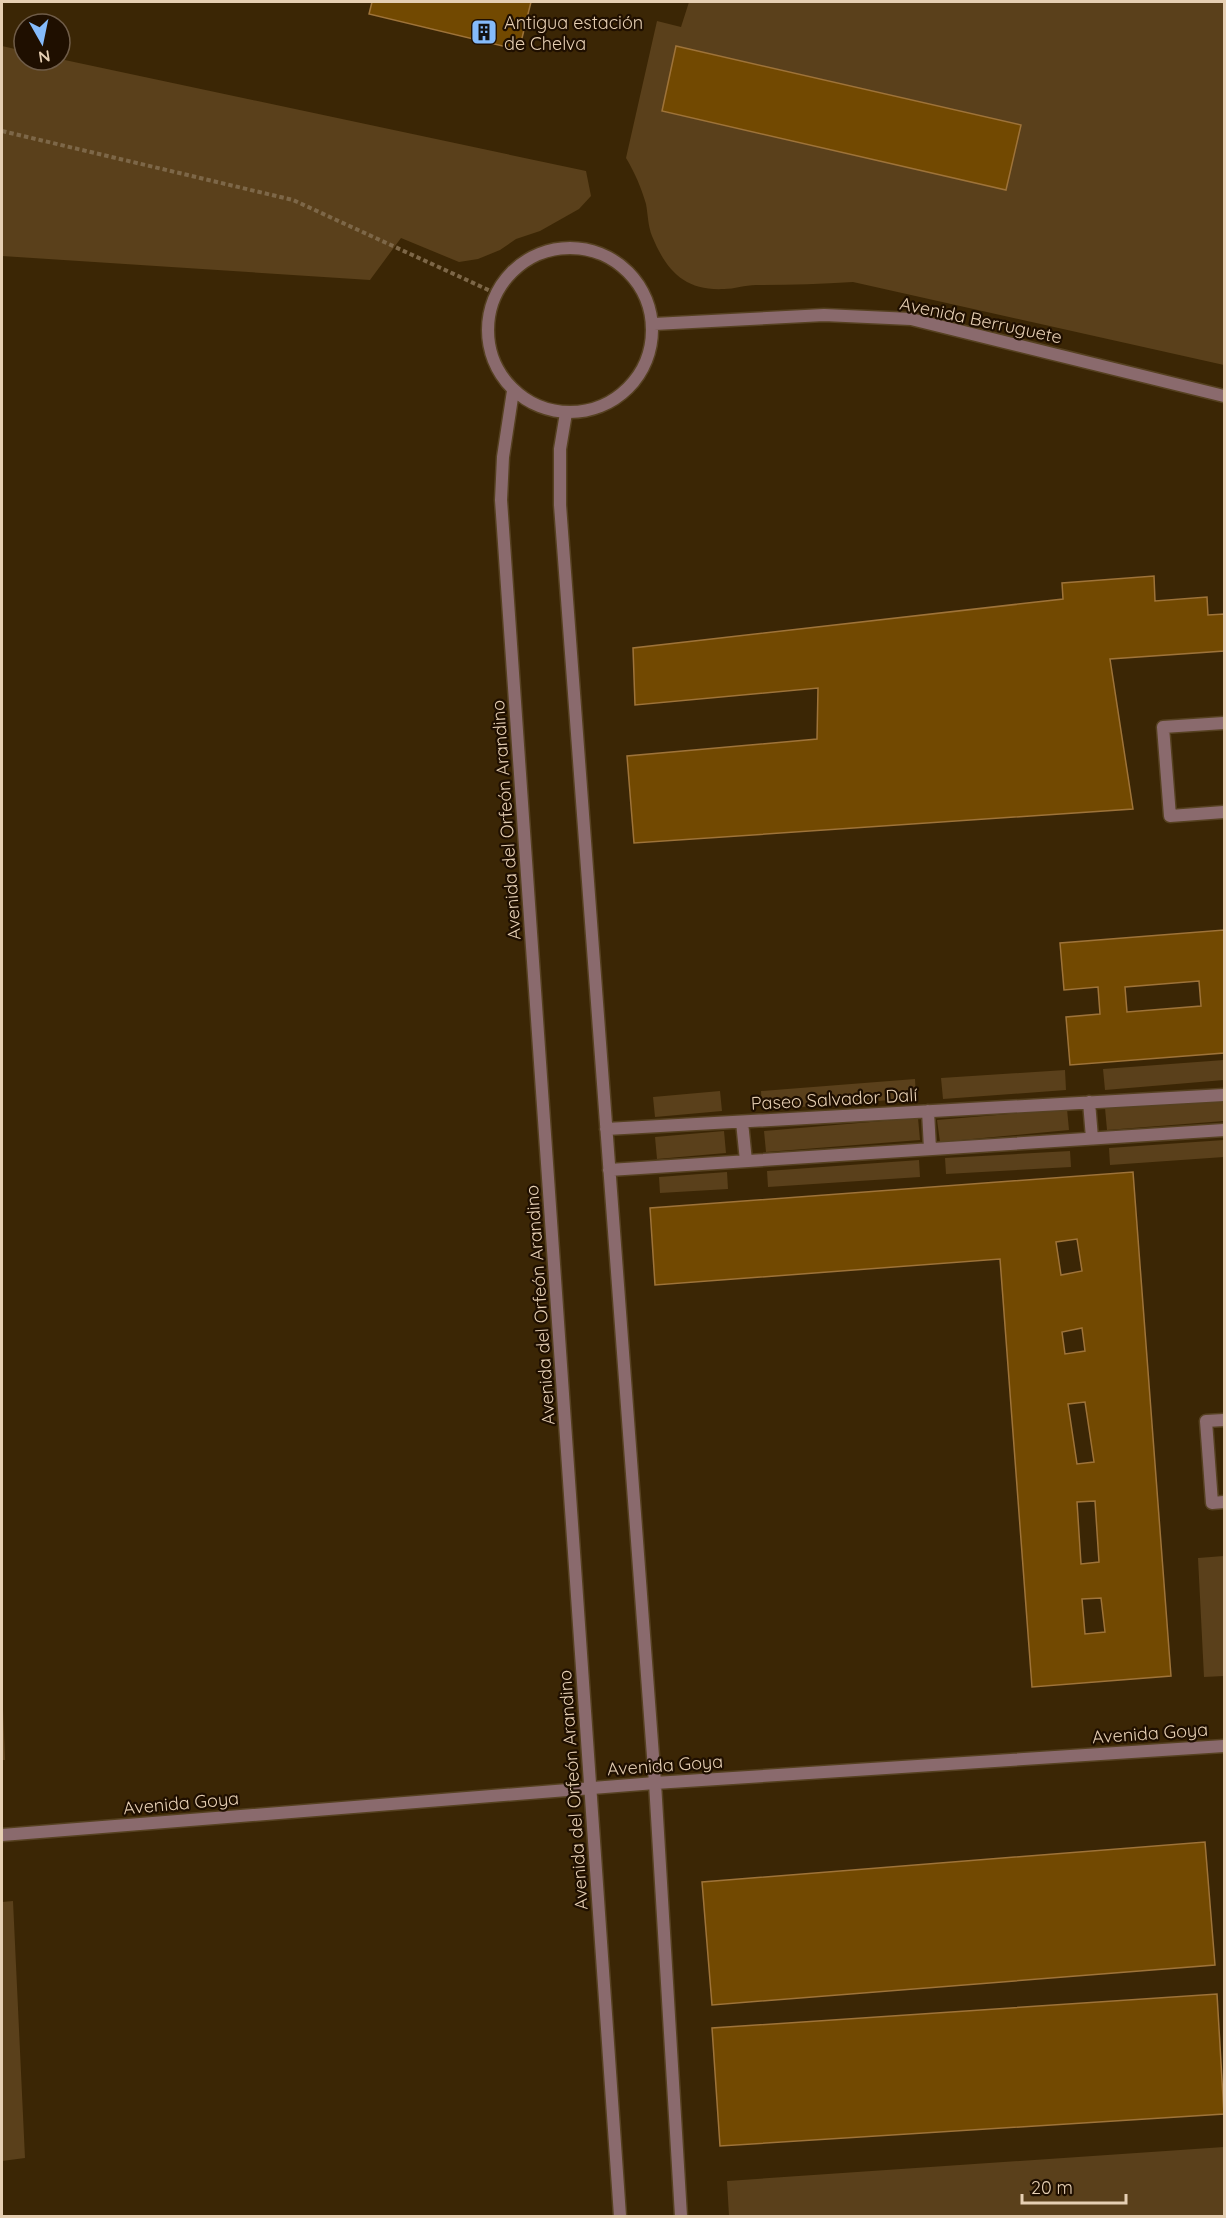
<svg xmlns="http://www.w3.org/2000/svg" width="1226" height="2218" viewBox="0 0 1226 2218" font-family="Quicksand,sans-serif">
<rect width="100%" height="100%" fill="#3b2605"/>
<path fill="#5a401b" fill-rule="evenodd" d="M689,2H1224V365L853,282C820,284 788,285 756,285C745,285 734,289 724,289C684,291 666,270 652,236C648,226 648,215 646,204C641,187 635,173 626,158L657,21L681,27ZM676,46L1020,125L1005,189L662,111Z
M2,46L24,51V60L60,59L586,171L591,196L579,209L540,231L516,239L500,250L478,259L459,262L401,238L370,280L2,256Z
M1224,1060V1080L1105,1090L1103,1069Z
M1065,1070L1066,1090L943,1099L941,1078Z
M915,1079L916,1098L762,1110L761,1091Z
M720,1091L722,1111L655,1117L653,1097Z
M1224,1098V1121L1107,1130L1105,1108Z
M1067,1109L1069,1130L940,1142L937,1120Z
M918,1118L920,1140L766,1152L764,1131Z
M724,1131L726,1153L657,1159L655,1137Z
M1224,1140V1157L1110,1165L1109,1148Z
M1070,1151L1071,1167L946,1174L945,1158Z
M919,1160L920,1177L768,1187L767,1171Z
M727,1172L728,1189L660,1193L659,1177Z
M1224,1556V1676L1204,1677L1198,1558Z
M2,1683L5,1760H2Z
M13,1901L25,2158L2,2161V1902Z
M1224,2147V2216H729L727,2181Z"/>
<path fill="#724901" stroke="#9e7339" stroke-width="1.5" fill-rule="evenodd" d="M372,2H531L519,50L369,14Z
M676,46L1021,125L1006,190L662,111Z
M1154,576L1155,601L1207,597L1208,615L1224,614V651L1110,659L1133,809L634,843L627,756L817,739L818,688L635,705L633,648L1063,599L1062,583Z
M1224,930V1053L1070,1065L1066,1017L1100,1014L1098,987L1064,990L1060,943ZM1199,981L1201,1006L1127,1012L1125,987Z
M1133,1172L1171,1676L1032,1687L1000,1259L655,1285L650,1208ZM1077,1239L1082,1271L1061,1275L1056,1242ZM1082,1328L1085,1351L1065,1354L1062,1332ZM1085,1402L1094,1462L1077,1464L1068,1404ZM1095,1501L1099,1562L1081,1564L1077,1502ZM1101,1598L1105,1632L1085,1634L1082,1599Z
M1205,1842L1215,1965L712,2005L702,1882Z
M1217,1994L1224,2114L720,2146L712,2028Z"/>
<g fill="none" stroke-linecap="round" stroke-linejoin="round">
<defs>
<path id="street" d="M488 330a82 82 0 1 1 164 0a82 82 0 1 1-164 0Z
M654,324L824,315L911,319L1224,396
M513,391L503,457L501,500L620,2216
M566,413L560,449V505L655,1783L681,2216
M1224,723L1163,727L1170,816L1224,812
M1089,1102L1092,1138
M928,1111L930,1149
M742,1122L746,1161
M606,1129L1224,1095
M609,1170L1224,1130
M1224,1420L1206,1421L1212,1503L1224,1502
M2,1835L655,1783L1224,1746"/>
</defs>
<use href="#street" stroke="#564121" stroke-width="15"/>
<path stroke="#7d6748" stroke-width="4" stroke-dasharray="4.5 3" stroke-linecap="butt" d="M2,131L293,200L495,293"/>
<use href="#street" stroke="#8a6a6d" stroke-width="12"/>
</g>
<defs>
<symbol id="building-square" viewBox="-11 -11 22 22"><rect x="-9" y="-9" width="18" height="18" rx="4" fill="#85bbfb" stroke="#1f0f00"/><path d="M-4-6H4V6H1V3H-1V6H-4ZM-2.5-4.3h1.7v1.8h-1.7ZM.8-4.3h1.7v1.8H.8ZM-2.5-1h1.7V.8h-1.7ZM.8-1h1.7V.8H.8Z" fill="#111"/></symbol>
</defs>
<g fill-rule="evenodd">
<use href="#building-square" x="469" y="17" width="30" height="30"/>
</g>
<g text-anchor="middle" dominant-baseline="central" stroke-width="4.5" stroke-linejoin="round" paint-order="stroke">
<g font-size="18" fill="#e6cfb3" stroke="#1f0f00" text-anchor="start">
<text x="504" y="22">Antigua estación<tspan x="504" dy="21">de Chelva</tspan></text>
</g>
<g font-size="18" fill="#e6cfb3" stroke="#1f0f00">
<text transform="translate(981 320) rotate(12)">Avenida Berruguete</text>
<text transform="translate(506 820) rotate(-94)">Avenida del Orfeón Arandino</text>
<text transform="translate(834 1099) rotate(-3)">Paseo Salvador Dalí</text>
<text transform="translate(540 1305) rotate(-94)">Avenida del Orfeón Arandino</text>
<text transform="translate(1150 1733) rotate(-4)">Avenida Goya</text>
<text transform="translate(665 1765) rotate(-4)">Avenida Goya</text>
<text transform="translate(573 1790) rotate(-94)">Avenida del Orfeón Arandino</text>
<text transform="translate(181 1803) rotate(-5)">Avenida Goya</text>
</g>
</g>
<rect width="1226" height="2218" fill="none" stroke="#e6cfb3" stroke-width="6"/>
<g transform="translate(42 42) rotate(171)"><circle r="28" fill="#1f0f00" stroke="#6f5c48" stroke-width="1.5"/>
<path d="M0-4.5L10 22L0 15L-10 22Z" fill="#85bbfb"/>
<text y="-9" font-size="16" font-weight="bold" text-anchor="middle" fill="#e6cfb3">N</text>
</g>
<path d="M1022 2194v9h104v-9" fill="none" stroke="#e6cfb3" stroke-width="3"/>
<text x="1031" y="2194" font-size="18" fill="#e6cfb3" stroke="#1f0f00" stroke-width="4.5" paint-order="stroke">20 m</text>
</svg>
